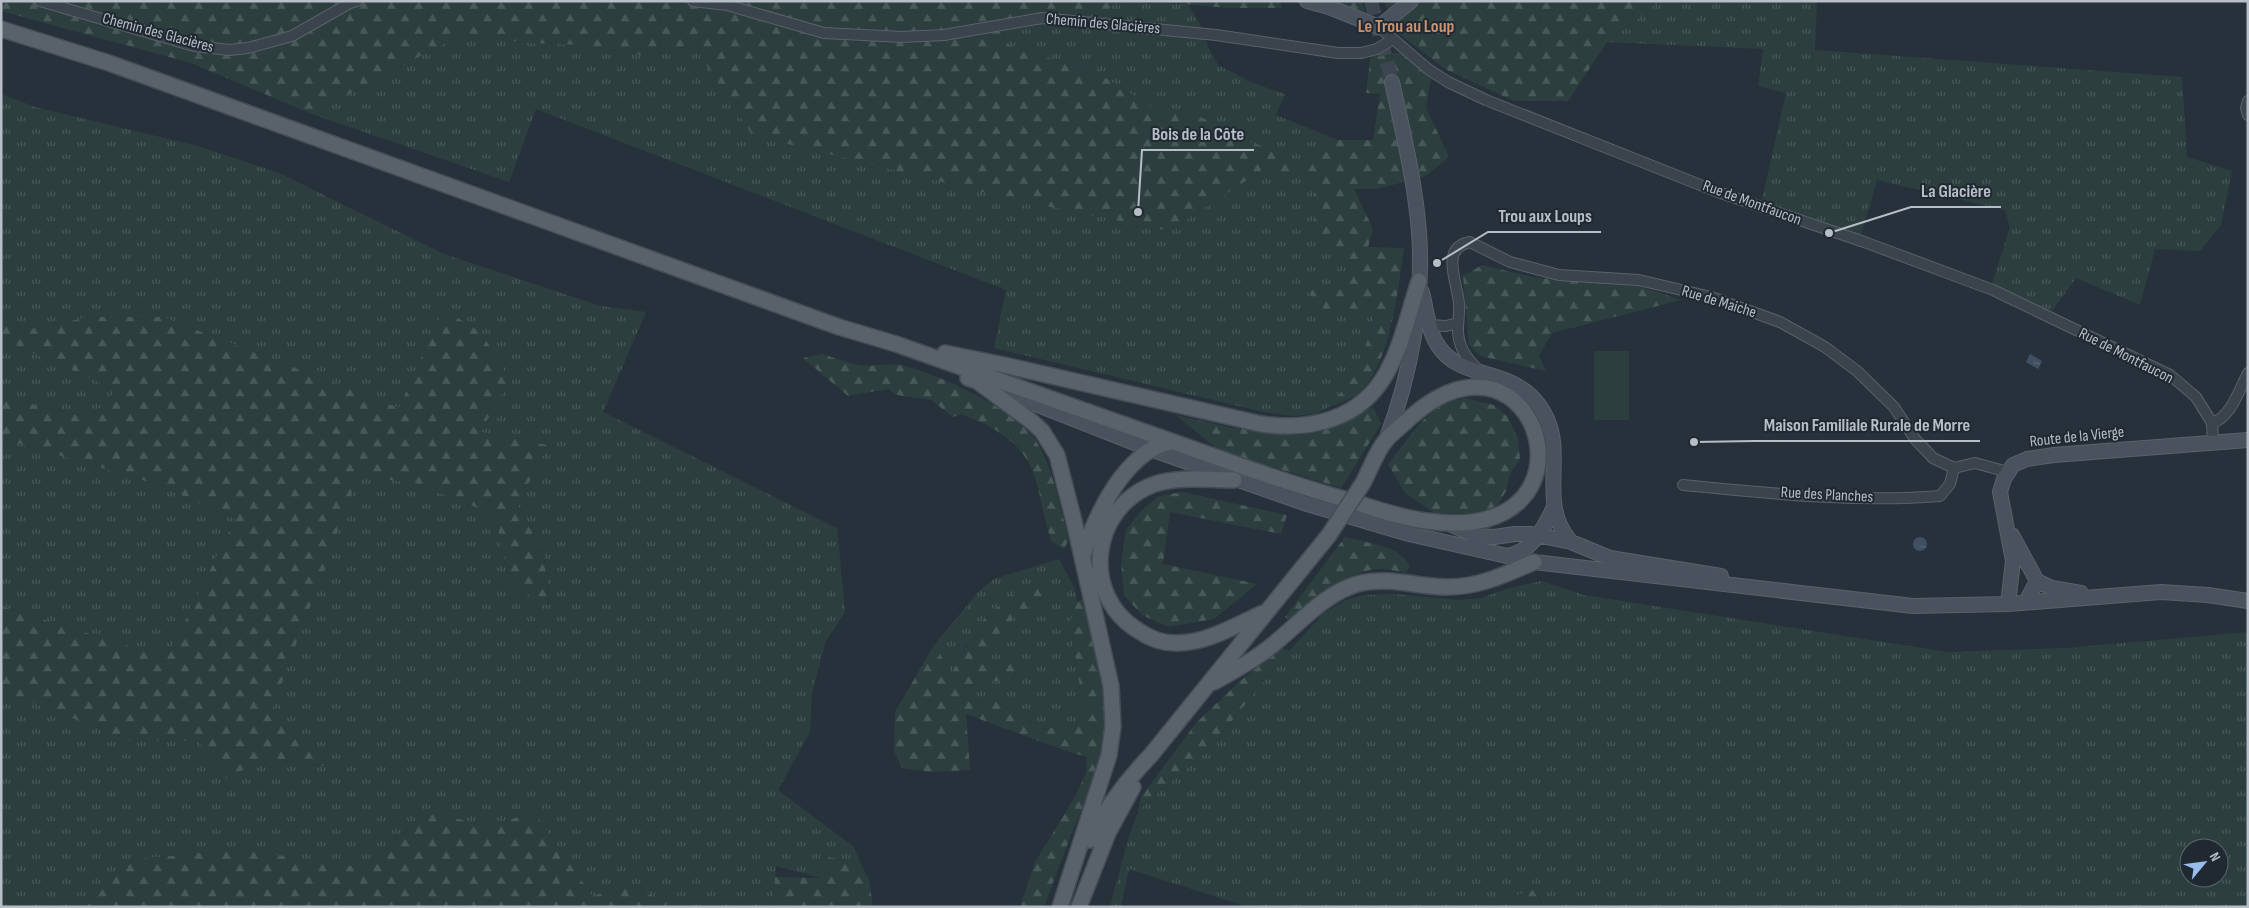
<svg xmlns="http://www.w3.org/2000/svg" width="2249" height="908" viewBox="0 0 2249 908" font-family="'Sofia Sans Condensed',sans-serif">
<defs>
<pattern id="grass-tufts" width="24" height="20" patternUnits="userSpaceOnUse" patternTransform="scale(1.25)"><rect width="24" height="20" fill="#2c3f3e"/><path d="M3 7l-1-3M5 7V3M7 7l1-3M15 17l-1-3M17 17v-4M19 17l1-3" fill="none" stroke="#485958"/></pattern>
<pattern id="forest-firs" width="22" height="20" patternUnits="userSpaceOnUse" patternTransform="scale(1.25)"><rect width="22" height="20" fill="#2c3f3e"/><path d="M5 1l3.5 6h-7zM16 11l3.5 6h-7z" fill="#485958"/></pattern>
<pattern id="water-ripples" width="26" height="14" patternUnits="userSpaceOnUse" patternTransform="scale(1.25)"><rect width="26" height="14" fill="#405062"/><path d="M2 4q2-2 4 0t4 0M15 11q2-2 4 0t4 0" fill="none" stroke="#596777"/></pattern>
</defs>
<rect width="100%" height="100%" fill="#27313b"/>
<path fill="url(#grass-tufts)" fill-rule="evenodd" d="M1116,1L1188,4L1203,30L1208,47L1218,65L1253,83L1285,94L1276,115L1338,140L1295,166L1278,161L1280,152L1153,111L1101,75L1005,43L1002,19L1055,11L1100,20Z
M1657,1H1817L1815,50L2182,77L2187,157L2232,171L2221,225L2200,251L2155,249L2140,305L2076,278L2052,311L1992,284L2010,227L2005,210L1877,180L1861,235L1762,200L1786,93L1758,86L1763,49L1607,42L1649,10Z
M462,34L529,43L583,45L641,55L695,45L752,135L1169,231L1264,169L1314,181V227L1348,270L1336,282L1316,285L1324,309L1376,313L1356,374L1329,407L1315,414L1293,416L1264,412L994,348L1006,290L536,109L509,182L312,114Z
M1,94L35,107L198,146L279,173L444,254L601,306L646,312L603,412L837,528L845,612L826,641L812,693L810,732L778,790L854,847L861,864L829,857L821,878L776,866L774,900L790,907H665L667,903L593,897L534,812L485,827L440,813L420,817L365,868L238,849L130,860L86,907H1V690L127,740L199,741L222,779L266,759L331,767L269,715L358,476L415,483L495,515L510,584L549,605L544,555L518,505L548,445L480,432L444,309L399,408L163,317H90L25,330L1,318Z
M1,339L117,390L90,418L5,397L1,401Z
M1,438L159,485L235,519L167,658L1,606Z
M1059,559L1074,587L1078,605L1070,623L1085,723L1044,729L993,700L966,701L986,681H1012L1018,670L992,658V643L1013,619L1047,594L967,644L952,674L934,645L980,590L994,579Z
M1541,581L1584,595L1948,652L2066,648L2248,632V907H1545L1533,890L1518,895L1522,907H1248L1129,869L1121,907H1110L1129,836L1137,815L1146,803L1208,750L1289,651L1324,613L1346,600L1364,595L1394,594L1460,600L1481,598L1506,589ZM2189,848H2219V878H2189Z"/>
<path fill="url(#forest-firs)" d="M1,1H1116L1100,20L1055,11L1002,19L1005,43L1101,75L1149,105L1153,111C1170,106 1191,112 1207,120L1210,130L1223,133L1280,152L1279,161L1295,166L1338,140H1373L1380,94L1366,93L1371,54L1401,53L1431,78L1426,108L1449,157L1426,176L1377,189H1354L1373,229L1368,247L1404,248C1398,289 1391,362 1360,392C1353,399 1338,403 1329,407L1356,374L1376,314L1324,309L1310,294L1316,285L1336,282L1348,270L1314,227V181L1264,169L1169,231L1007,198L752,135L694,45L641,55L583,45L529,43L462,34L312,114L191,63L1,11Z
M1150,1H1281V8H1228Z
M1327,1H1362L1366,15Z
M1384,1H1657L1649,10L1607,42L1568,101H1514L1445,69L1397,32Z
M1482,265L1537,278L1637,285L1681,300L1552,333L1539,355L1546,371L1480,356L1469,345L1463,276Z
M443,309L481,332L510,380L480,432L548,445L518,505L544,555L549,606L510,584L495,515L415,483L358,476L270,715L332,767L266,759L222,780L199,741L127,740L1,690V606L167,658L235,519L159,485L1,438V401L4,397L90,418L117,390L1,339V318L25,330L90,317H163L399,408Z
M823,354C835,358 847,363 859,365C874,367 890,362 905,366C942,376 1021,411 1039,446C1055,475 1060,509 1069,540L1064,549L1052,542C1044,522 1042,501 1036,481C1025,443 996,427 961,414L953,417L931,400L897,395L888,389L848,396L803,358Z
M1465,398L1494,405L1507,416L1518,438L1520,459L1509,476L1506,491L1498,505L1480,514L1435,513L1405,493L1388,464L1420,423L1442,404Z
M1369,407L1374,409L1381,424L1341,488L1218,450L1176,415L1232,428L1299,435L1340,423Z
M1182,492L1287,515L1281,534L1170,512L1163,564L1257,584L1214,619L1168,627L1142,615L1124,595L1121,563L1126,530L1142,510L1159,496Z
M1345,537C1367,543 1399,545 1410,566L1405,573C1396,571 1386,568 1378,569C1342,572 1317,602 1288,619L1285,617Z
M1048,584L1047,594L1013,619L992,643V658L1014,661L1018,670L1011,681H986L967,701L993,700L1044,729L1085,723L1070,622L1077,602L1083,599L1105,696L1106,739L1099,771L1074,827L1044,907H1020L1035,862L1073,800L1086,773L1087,757L1069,752L966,714L970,770L930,772L902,768L894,751L895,712L934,645L952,673L968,644L986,617L1020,589Z
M1282,648L1289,651L1208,750L1146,803L1137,815L1141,797L1196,723L1240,681Z
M534,812L593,897L623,881L667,903L665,907H86L130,860L238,849L365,868L420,817L440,813L485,827Z
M828,857L861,864L869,880L873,907H790L773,900L775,877L821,878Z
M1533,890L1544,907H1522L1517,895Z"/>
<path fill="#2c3f3e" d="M1594,351H1629V420H1594Z"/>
<path fill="url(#water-ripples)" d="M2030,354L2042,361L2038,369L2026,362Z
M1913 544a7 7 0 1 1 14 0a7 7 0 1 1-14 0Z"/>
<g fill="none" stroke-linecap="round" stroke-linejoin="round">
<path stroke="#3d4650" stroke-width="14" stroke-dasharray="14 7" stroke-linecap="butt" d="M1371,1L1392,82"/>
<defs>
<path id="street" d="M40,1L194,46L229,50L248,48L292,36L350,3L357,1
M693,1L727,5L824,33L902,37L944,35L1042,18L1216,35L1338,53H1361L1377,49L1393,39
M1379,27L1428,69L1448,82L1486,100L1718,192L1867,243L1993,290L2170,375L2196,397L2212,423L2213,442
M2248,101L2246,108L2248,115
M1430,325L1446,326L1458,323
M1479,371C1472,363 1464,356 1461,346C1455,332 1460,319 1459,304C1458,283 1439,248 1470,242L1510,262L1559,275L1639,280L1711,297L1780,322L1825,347L1857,371L1894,407L1915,439L1933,458L1954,468L1975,463L2008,472
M2212,423C2231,417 2239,390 2248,373
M1683,485C1768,493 1855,503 1940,496L1950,484L1954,468"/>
<path id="secondary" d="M1307,1L1329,7L1379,27L1411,1
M1422,292C1426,308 1428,330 1437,344C1460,382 1509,365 1539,405C1572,449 1534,500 1571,542
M984,384L1150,449L1304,503L1409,534L1534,562L1913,606L2008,604L2161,592L2208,595L2248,601
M1386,440C1411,375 1424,301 1419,232C1415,181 1403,132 1392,82
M1449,524L1477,536L1494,537L1515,534H1532L1571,542L1610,558L1721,576
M2012,535L2037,581L2026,602
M1507,556C1532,551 1543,530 1553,509
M2037,581L2052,588L2081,593
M2008,604L2013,561L2000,492L2004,479L2013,465L2027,459L2054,455L2248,440"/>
<path id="primary" d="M1,29L109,63L839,327L896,344C1002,381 1107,419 1213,456C1257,472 1302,487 1347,500C1374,508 1400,518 1427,521C1612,548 1538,304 1411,417C1403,425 1393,432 1386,440C1376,452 1370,470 1363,483
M945,353L1004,365L1261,424C1310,431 1361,420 1387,372C1402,345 1409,311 1419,281
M968,378L977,381L1031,421L1042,431L1057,455L1074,521L1111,686L1113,726L1109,755L1060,907
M1234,480C1209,480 1179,476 1155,484C1090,507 1080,596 1139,631C1149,638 1162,643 1175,643C1206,644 1236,625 1263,613
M1083,555C1096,514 1124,454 1169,442
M1214,682C1230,673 1247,664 1262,653C1295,630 1321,593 1361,583C1388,577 1416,586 1444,587C1477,588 1504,575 1534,562
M1090,840C1106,807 1126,781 1151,755L1329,535
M1079,907L1108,833L1133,787"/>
</defs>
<use href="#street" stroke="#59616a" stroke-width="12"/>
<use href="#secondary" stroke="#59616a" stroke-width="16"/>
<use href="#primary" stroke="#444c55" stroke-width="18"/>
<use href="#street" stroke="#3b434c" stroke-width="10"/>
<use href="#secondary" stroke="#4a525e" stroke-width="14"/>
<use href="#primary" stroke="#59626b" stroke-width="15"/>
<defs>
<path id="primary-bridge" d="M1329,535L1363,483"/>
</defs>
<use href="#primary-bridge" stroke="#444c55" stroke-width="18" stroke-linecap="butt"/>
<use href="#primary-bridge" stroke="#59626b" stroke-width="15"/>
</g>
<g text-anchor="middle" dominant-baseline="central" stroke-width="4" stroke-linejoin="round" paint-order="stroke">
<g font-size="16" fill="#b7bec7" stroke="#202831">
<text transform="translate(1103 24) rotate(5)">Chemin des Glacières</text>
<text transform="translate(158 33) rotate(15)">Chemin des Glacières</text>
<text transform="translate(1752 203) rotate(20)">Rue de Montfaucon</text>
<text transform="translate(1719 302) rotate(17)">Rue de Maiche</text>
<text transform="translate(2126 356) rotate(27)">Rue de Montfaucon</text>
<text transform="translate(2077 437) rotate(-6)">Route de la Vierge</text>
<text transform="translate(1827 495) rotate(3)">Rue des Planches</text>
</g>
<g font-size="18" font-weight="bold" fill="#c79371" stroke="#202831">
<text x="1406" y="26">Le Trou au Loup</text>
</g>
</g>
<path fill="none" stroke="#b7bec7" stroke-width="2" d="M1138 212L1142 150H1254M1829 233L1911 207H2001M1437 263L1488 232H1601M1694 442L1754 441H1980"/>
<g fill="#b7bec7" stroke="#202831" stroke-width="2">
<circle cx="1138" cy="212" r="5"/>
<circle cx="1829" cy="233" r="5"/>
<circle cx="1437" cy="263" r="5"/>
<circle cx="1694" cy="442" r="5"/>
</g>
<g font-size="18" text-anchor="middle" font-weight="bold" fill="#b7bec7" stroke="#202831" stroke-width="4" stroke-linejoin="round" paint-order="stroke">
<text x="1198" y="140">Bois de la Côte</text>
<text x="1956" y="197">La Glacière</text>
<text x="1545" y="222">Trou aux Loups</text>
<text x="1867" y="431">Maison Familiale Rurale de Morre</text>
</g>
<rect width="2249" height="908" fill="none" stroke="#b7bec7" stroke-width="5"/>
<g transform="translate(2204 863) rotate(61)"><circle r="24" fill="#202831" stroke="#5c646d"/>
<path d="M0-4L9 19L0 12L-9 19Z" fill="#98bceb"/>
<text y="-8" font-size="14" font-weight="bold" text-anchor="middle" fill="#b7bec7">N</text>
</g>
</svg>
